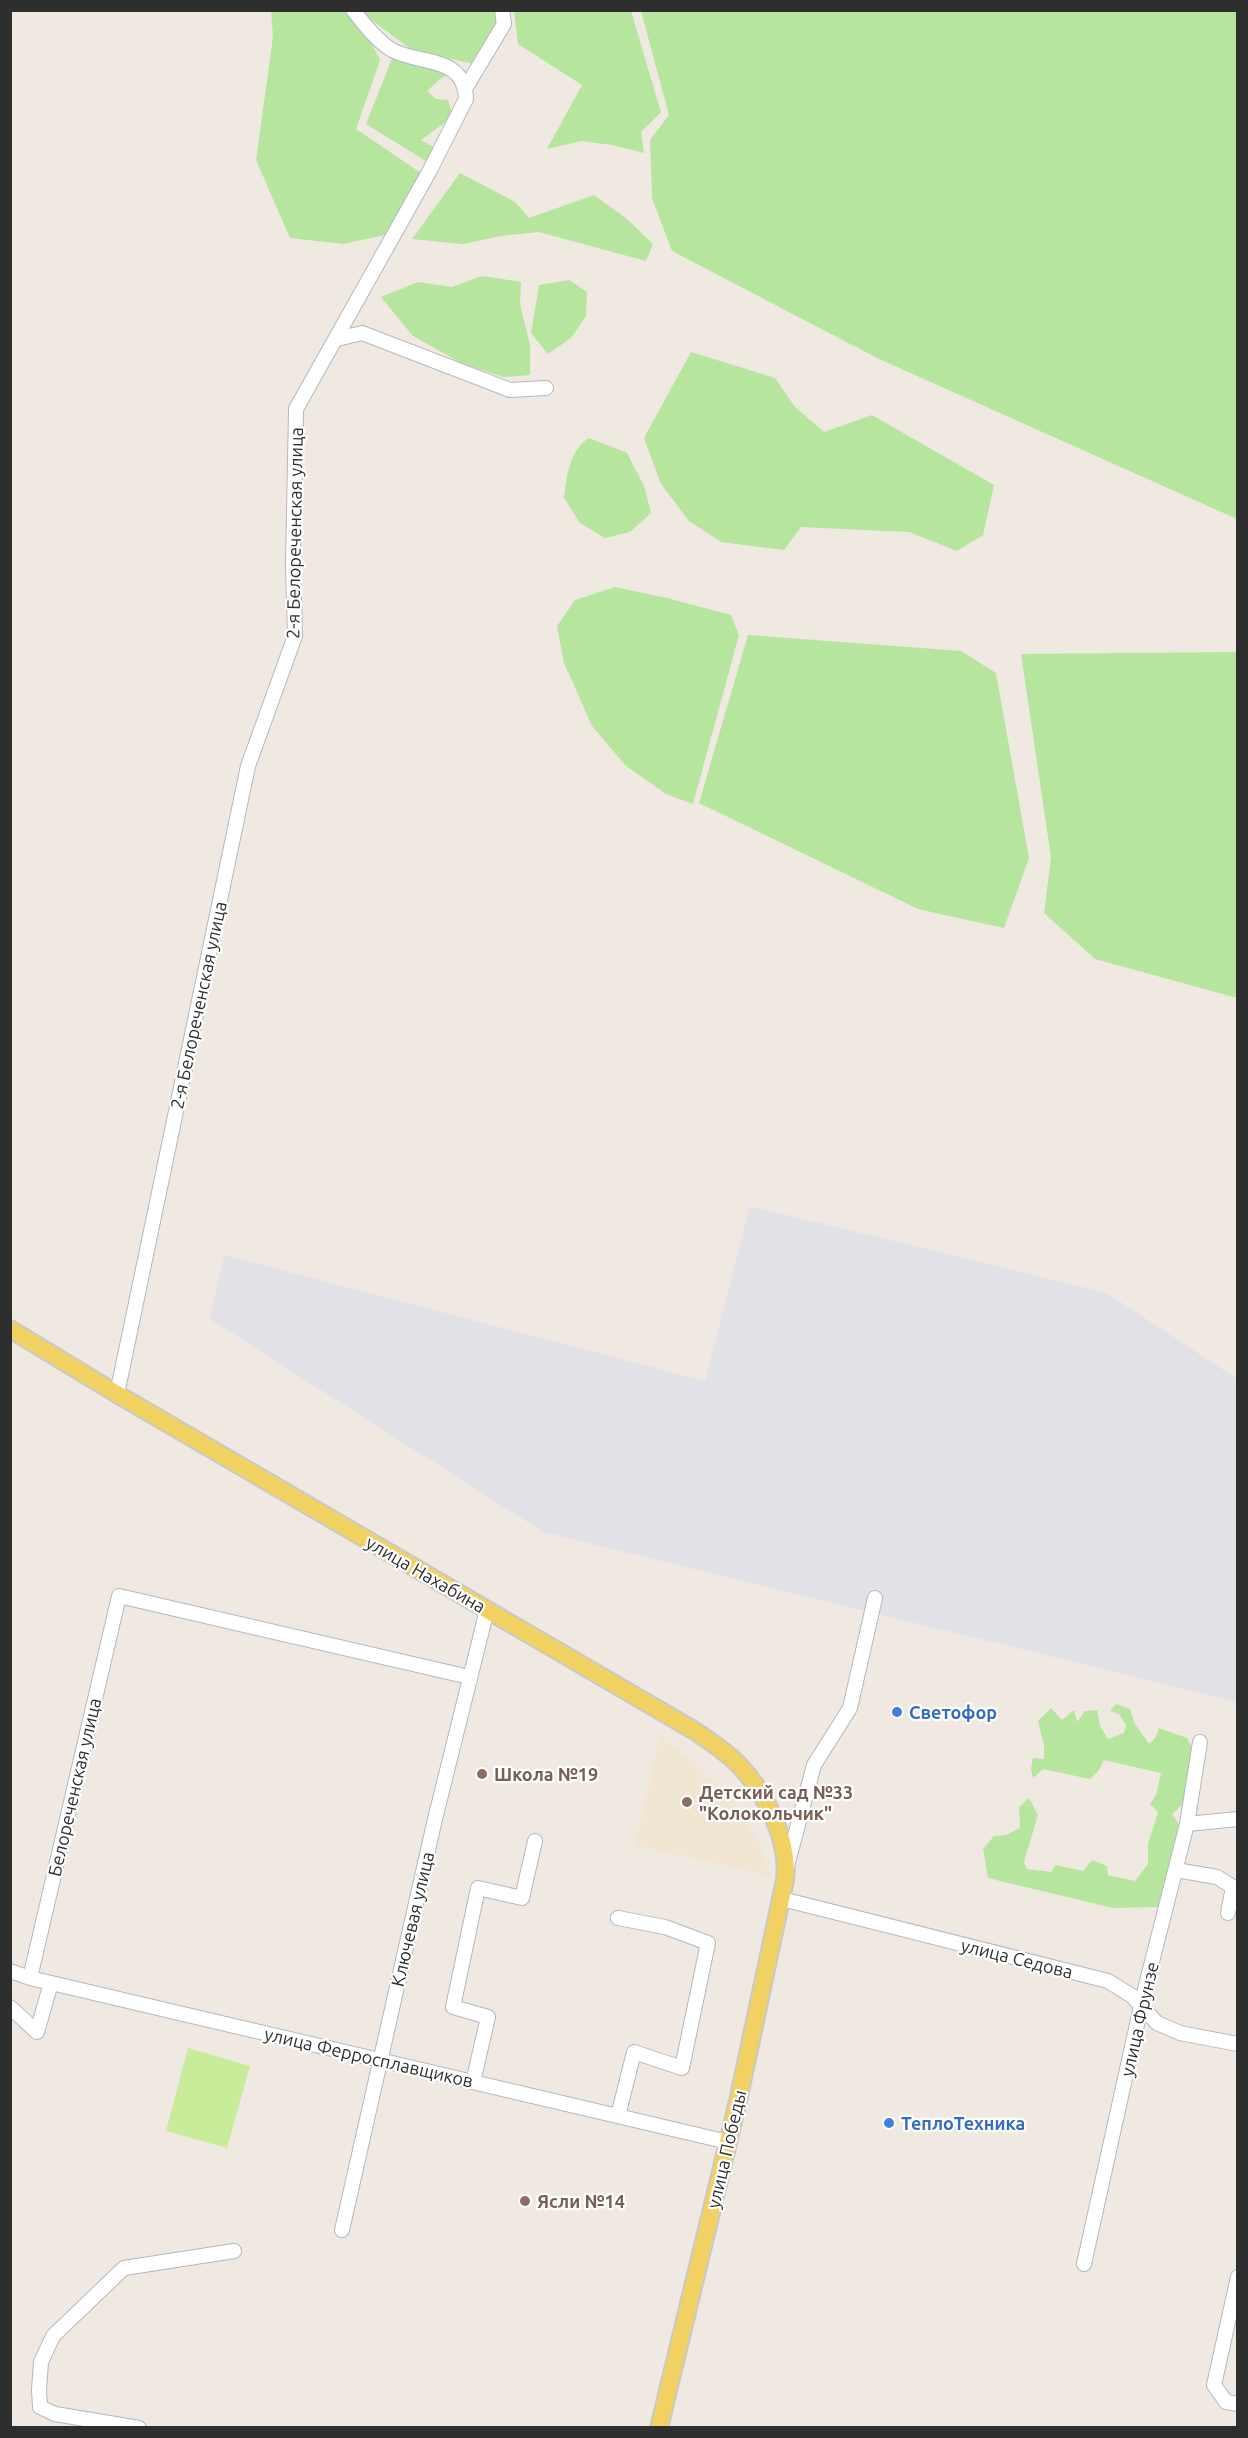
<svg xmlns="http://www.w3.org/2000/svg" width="1248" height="2438" viewBox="0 0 1248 2438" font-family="Ubuntu,sans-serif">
<rect width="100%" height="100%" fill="#efe9e1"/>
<path fill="#e3e1e8" d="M750,1206L1107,1293L1237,1379V1702L543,1532L210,1319L224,1255L705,1381Z"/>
<path fill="#f0e6d1" d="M660,1736L694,1762L719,1787L758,1841L771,1876L635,1845Z"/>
<path fill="#b6e59e" d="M271,11H344L368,36L380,60L356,129L421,173L389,234L343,244L290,238L256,160L273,37Z
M363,11H496L500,24L478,65L412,50L374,22Z
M514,11H631L661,112L641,132L644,153L612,145L581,141L547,149L582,85L518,44Z
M641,11H1237V519L879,359L672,251L652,198L650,140L669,115Z
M393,56L450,74L440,79L427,91L436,99L448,100L453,117L421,140L435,148L429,163L366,124Z
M460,173L515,202L529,218L594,195L627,219L653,244L646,261L539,232L501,236L463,244L412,239Z
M482,276L521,282L520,304L530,345V375L503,377L463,364L413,336L381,297L418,282L452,287Z
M569,280L587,292L586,316L571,338L548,354L531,333L539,285Z
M691,352L775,378L795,407L824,432L872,415L994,485L983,535L957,551L909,532L801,527L784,550L721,542L689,521L661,484L644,438Z
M589,438L627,453L644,486L651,513L630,532L605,538L580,523L564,498C567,475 569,451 589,438Z
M615,587L667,598L731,615L739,635L693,804L666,794L626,766L592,726L564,663L557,626L575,600Z
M748,635L961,651L996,673L1029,858L1004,928L918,909L699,803Z
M1237,652H1238L1237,998L1095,959L1044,913L1051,857L1021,654Z
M1116,1704L1130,1709L1135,1724L1149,1744L1155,1738L1159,1728L1187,1738L1194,1753L1185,1802L1172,1814L1179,1824L1158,1907L1113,1908L988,1878L983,1849L994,1836L1006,1835L1020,1828L1019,1807L1029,1798L1038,1815L1024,1862L1027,1869L1051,1872L1056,1865L1083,1871L1092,1860L1107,1866L1108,1875L1135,1881L1148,1864V1844L1158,1812L1150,1804L1156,1795L1161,1773L1104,1760L1099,1770L1090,1779L1043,1769L1033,1778L1031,1769L1033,1758L1044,1759V1745L1038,1721L1051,1708L1062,1720L1074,1710L1077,1722L1085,1711L1097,1710L1100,1726L1108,1739L1124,1733L1126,1725L1119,1714L1110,1711Z"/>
<path fill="#c9ec9a" d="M188,2048L250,2066L227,2148L166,2131Z"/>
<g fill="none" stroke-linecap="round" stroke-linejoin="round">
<defs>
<path id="minor" d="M465,89L504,24L502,10
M337,339L362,333L510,390L546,388
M117,1394L248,766L295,636L293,566L296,409L429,172L466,99C465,55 419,65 392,50C377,41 364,24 353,10
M1187,1824L1238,1819
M787,1866L814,1765L850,1708L875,1598
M1176,1870L1217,1877L1233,1887L1228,1913
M782,1899L1108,1981L1132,1996L1157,2023L1180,2033L1238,2044
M618,1918L665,1927L708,1943L682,2068L634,2052L618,2116
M10,1971L30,1978L728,2142
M30,1978L119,1596L469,1677
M10,2007L37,2032L51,1983
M473,2082L488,2017L453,2007L478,1888L522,1898L535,1841
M342,2230L435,1819L487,1610
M1084,2264L1143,1997L1187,1824L1200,1742
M1238,2277L1214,2385L1226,2402L1238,2404
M139,2428L55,2414L40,2407L39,2390L41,2362L53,2336L124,2268L234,2251"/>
<path id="major" d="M10,1329L117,1394L695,1731C711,1742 727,1752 740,1766C766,1794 790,1841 785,1880L738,2101L659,2428"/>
</defs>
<use href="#minor" stroke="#b4b7c1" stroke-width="16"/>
<use href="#major" stroke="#c9c9c9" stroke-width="20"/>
<use href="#minor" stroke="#fff" stroke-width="14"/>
<use href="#major" stroke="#f2d163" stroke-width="16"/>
</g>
<g fill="#3f7fe0" stroke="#fff" stroke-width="2">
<circle cx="897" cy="1712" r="6"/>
<circle cx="889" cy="2123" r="6"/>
</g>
<g fill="#8d6e63" stroke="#fff" stroke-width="2">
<circle cx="482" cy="1774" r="6"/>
<circle cx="687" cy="1802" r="6"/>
<circle cx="525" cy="2201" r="6"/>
</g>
<g text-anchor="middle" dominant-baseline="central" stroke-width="4.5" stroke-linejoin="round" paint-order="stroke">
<g font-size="18" fill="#2e2e2e" stroke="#fff">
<text transform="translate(294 533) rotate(-89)">2-я Белореченская улица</text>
<text transform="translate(198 1005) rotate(-78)">2-я Белореченская улица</text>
<text transform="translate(426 1574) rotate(30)">улица Нахабина</text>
<text transform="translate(74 1787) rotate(-77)">Белореченская улица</text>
<text transform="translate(412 1919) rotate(-77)">Ключевая улица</text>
<text transform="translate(1017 1958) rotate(14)">улица Седова</text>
<text transform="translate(1139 2019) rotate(-77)">улица Фрунзе</text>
<text transform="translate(369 2057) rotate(13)">улица Ферросплавщиков</text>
<text transform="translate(726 2149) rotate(-77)">улица Победы</text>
</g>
<g font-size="18" font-weight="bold" fill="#366cbe" stroke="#fff" text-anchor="start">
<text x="909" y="1712">Светофор</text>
<text x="901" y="2123">ТеплоТехника</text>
</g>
<g font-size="18" font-weight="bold" fill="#785e54" stroke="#fff" text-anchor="start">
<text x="494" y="1774">Школа №19</text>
<text x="699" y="1792">Детский сад №33<tspan x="699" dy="21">"Колокольчик"</tspan></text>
<text x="537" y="2201">Ясли №14</text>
</g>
</g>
<rect width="1248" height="2438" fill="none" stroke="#2e2e2e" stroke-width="24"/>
</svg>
